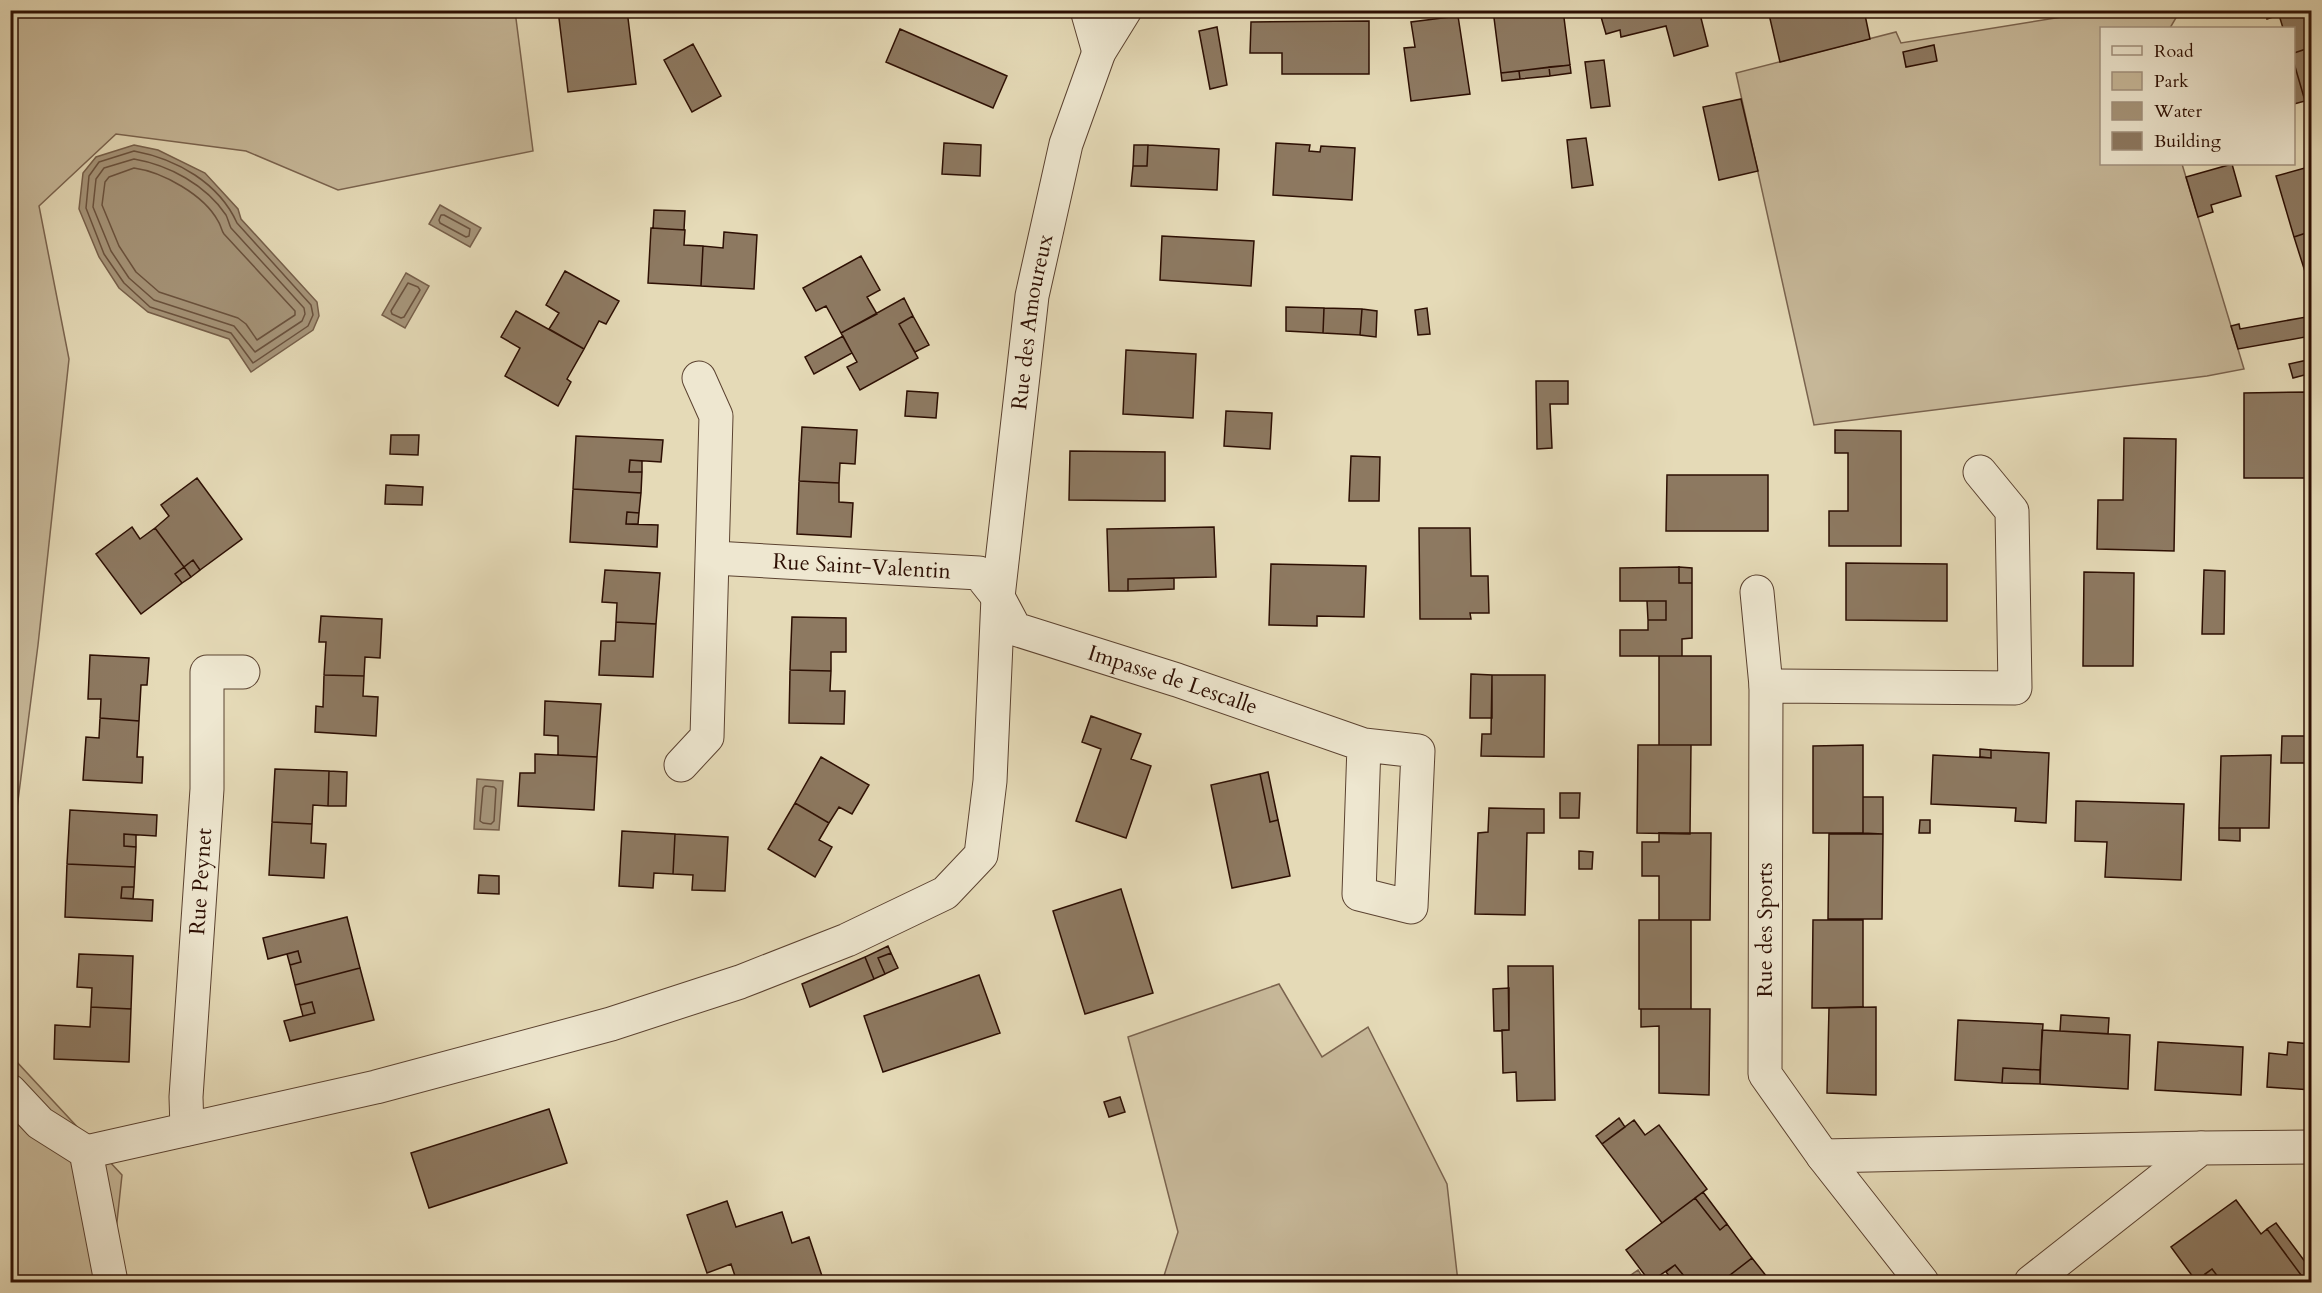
<svg xmlns="http://www.w3.org/2000/svg" width="2322" height="1293" viewBox="0 0 2322 1293" font-family="Cardo,serif">
<rect width="100%" height="100%" fill="#e5dab7"/>
<filter id="stains"><feTurbulence type="fractalNoise" baseFrequency=".00333" numOctaves="4"/><feColorMatrix values="0 0 0 0 .2 0 0 0 0 .09 0 0 0 0 .02 0 0 0 .5 -.17"/></filter>
<radialGradient id="worn" r=".72"><stop offset=".6" stop-color="#630" stop-opacity="0"/><stop offset="1" stop-color="#630" stop-opacity=".3"/></radialGradient>
<path fill="#c6b798" stroke="#7a634e" stroke-width="1.5" d="M11,10L515,11L533,151L338,190L246,151L116,134L39,206L69,359L38,645L11,855Z
M2099,11H2180L2170,28H2102V164H2182L2244,369L2207,376L1814,425L1736,73L1896,32L1901,43Z
M1279,984L1322,1057L1368,1027L1447,1184L1458,1282H1162L1178,1232L1128,1037Z
M10,1046L16,1061L122,1175L116,1231L128,1282H11Z"/>
<path fill="#a6957a" stroke="#765f4a" stroke-width="1.5" d="M134,145L158,150L205,173L238,209L241,219L317,302L319,316L313,330L251,372L229,339L148,312L119,288L99,257L79,209L83,173L96,157Z
M440,205L481,228L470,247L429,224Z
M406,273L429,286L405,328L382,315Z
M477,779L503,781L499,830L474,829Z
M1638,1270L1646,1282H1621Z"/>
<g fill="none" stroke-linecap="round" stroke-linejoin="round">
<path stroke="#6a523e" stroke-width="1.5" d="M134,151C177,159 219,183 237,223L311,305L313,315L308,326L253,363L231,333L150,307L124,283L104,254L86,208L89,176L99,162Z
M134,159C169,165 206,185 226,215C228,219 229,224 231,228L304,308L305,314L302,321L255,352L234,326L154,300L129,278L111,251L93,207L96,179L104,168Z
M134,168C163,172 204,195 218,221C221,225 221,230 224,234L295,311V315L257,340L246,324L238,318L159,292L136,272L119,246L102,205L105,182L109,177Z
M441,215H444L470,229L469,236L466,237L440,223L439,220Z
M408,283L418,287L420,290L404,317L401,318L392,314L391,311Z
M485,786L494,787L496,789L494,821L491,824L483,823L480,821L483,788Z"/>
</g>
<path fill="#8d7961" stroke="#2d0f03" stroke-width="1.5" d="M558,10H627L636,84L568,92Z
M1493,10H1563L1570,65L1501,73Z
M1599,10H1699L1708,46L1674,56L1666,26L1621,37L1620,30L1606,34Z
M1768,10H1864L1870,39L1780,62Z
M2265,10H2312V47L2294,53V28H2283L2279,15L2267,19Z
M1458,16L1470,94L1411,101L1404,48L1415,47L1411,22Z
M1369,21V74H1282V53H1250L1251,22Z
M1217,27L1227,85L1210,89L1199,31Z
M900,29L1007,76L993,108L886,62Z
M693,44L721,96L692,112L664,60Z
M1934,45L1937,61L1906,67L1903,52Z
M2312,47V99L2305,101L2294,63V53Z
M1604,60L1610,106L1591,108L1585,62Z
M2294,63L2305,101L2294,104Z
M1570,65L1571,73L1550,76L1549,67Z
M1549,67L1550,76L1520,79L1519,71Z
M1519,71L1520,79L1502,81L1501,73Z
M1741,99L1758,171L1719,180L1703,107Z
M1586,138L1593,185L1572,188L1567,140Z
M944,143L981,145L980,176L942,174Z
M1276,143L1310,145L1309,151L1320,152L1321,146L1355,148L1352,200L1273,195Z
M1134,145H1148L1147,166H1133Z
M1148,145L1219,149L1217,190L1131,186L1133,166H1147Z
M2232,164L2241,196L2211,205L2213,212L2198,217L2186,177Z
M2312,166V231L2294,237L2276,176Z
M654,210L685,211L684,230L653,228Z
M651,228L685,230L684,245L703,246L701,286L648,283Z
M2312,231V277L2307,278L2294,237Z
M724,232L757,235L754,289L701,286L703,246L723,248Z
M1162,236L1254,241L1251,286L1160,280Z
M861,256L880,290L867,297L877,314L841,333L826,306L816,311L803,288Z
M565,271L619,301L606,324L599,321L584,349L549,329L559,313L546,305Z
M904,298L913,316L899,324L918,358L860,390L847,367L857,362L841,333Z
M1286,307L1324,308L1323,333L1286,331Z
M1324,308L1362,309L1360,335L1323,333Z
M1427,308L1430,334L1418,335L1415,310Z
M1362,309L1377,311L1376,337L1360,335Z
M516,311L584,349L567,379L571,382L558,406L505,376L520,348L501,337Z
M913,316L929,345L915,352L899,324Z
M2306,317L2311,336L2238,349L2231,326L2239,324L2240,329Z
M843,336L852,353L814,374L805,357Z
M1126,350L1196,354L1193,418L1123,414Z
M2312,359V373L2293,378L2289,364Z
M1536,381H1568V404H1550L1552,448L1537,449Z
M907,391L938,393L936,418L905,416Z
M2310,392V478H2244V393Z
M1226,411L1272,413L1270,449L1224,446Z
M802,427L857,430L855,464L840,463L839,483L799,481Z
M1835,430L1901,431V546H1829V511H1848V453H1835Z
M391,435H419L418,455L390,454Z
M576,436L663,440L661,462L630,460L629,472H642L641,493L573,489Z
M2124,438L2176,439L2174,551L2097,549L2098,500H2123Z
M1070,451L1165,452V501L1069,500Z
M1351,456L1380,457L1379,501H1349Z
M630,460L642,461V472H629Z
M1667,475H1768V531H1666Z
M197,478L242,539L200,570L193,560L184,567L155,528L169,516L161,505Z
M799,481L839,483V502L853,503L851,537L797,534Z
M386,485L423,487L422,505L385,504Z
M573,489L641,493L639,513L627,512L626,524L658,525L657,547L570,542Z
M627,512L639,513L638,524H626Z
M132,527L140,539L155,528L184,567L175,574L182,583L141,614L96,554Z
M1214,527L1216,577L1128,579V591H1109L1107,529Z
M1419,528H1470L1471,576H1488L1489,613H1470L1471,619H1420Z
M193,560L200,570L191,577L184,567Z
M1846,563L1947,564V621L1846,620Z
M1271,564L1366,566L1364,617L1317,616V626L1269,625Z
M184,567L191,577L182,583L175,574Z
M1679,567V583H1692V638L1682,639V656H1620V630H1648V620H1666V601H1620V568Z
M1679,567L1692,568V583H1679Z
M605,570L660,573L656,624L616,622L617,603L602,602Z
M2204,570L2225,571L2224,634H2202Z
M2084,572L2134,573L2133,666H2083Z
M1174,578V589L1128,591V579Z
M1647,601H1666V620H1648Z
M321,616L382,619L380,658L365,657L364,676L324,675L326,642H319Z
M792,617L846,618V652H831V671L790,670Z
M616,622L656,624L653,677L599,675L601,641H615Z
M90,655L149,658L147,685H141L139,721L100,718L101,699H88Z
M1659,656H1711V745H1659Z
M790,670L831,671L830,691H845L844,724L789,723Z
M1471,674L1492,675V718H1470Z
M324,675L364,676L363,696L378,697L376,736L315,732L316,706L323,707Z
M1492,675H1545L1544,757L1481,756L1482,734H1491Z
M545,701L601,704L597,757L558,755V736L544,735Z
M1091,716L1141,734L1131,759L1151,766L1126,838L1076,821L1101,749L1082,742Z
M100,718L139,721L137,757H143L142,783L83,780L86,737L99,738Z
M2282,736H2312V763H2281Z
M1638,745H1691L1690,834L1637,833Z
M1863,745V833H1813V746Z
M1980,749L1991,750V758L1980,757Z
M1991,750L2049,753L2046,823L2015,821L2016,808L1931,804L1933,755L1991,758Z
M535,754L597,757L594,810L518,806L520,773H535Z
M2271,755L2269,828H2219L2221,756Z
M821,757L869,785L852,814L839,807L829,823L795,803Z
M275,769L329,771L328,806L313,805L312,824L272,822Z
M329,771L347,772L346,806H328Z
M1268,772L1278,820L1270,822L1260,774Z
M1260,774L1270,822L1278,820L1290,876L1232,888L1211,785Z
M1560,793H1580L1579,818H1560Z
M1863,797H1883V834L1863,833Z
M2076,801L2184,804L2181,880L2105,877L2107,842L2075,841Z
M795,803L829,823L819,840L832,847L815,877L768,849Z
M1489,808L1544,809V833H1527L1525,915L1475,914L1478,833L1488,832Z
M70,810L157,815L156,836L124,834V846L136,847L135,867L67,864Z
M1920,820H1930V833H1919Z
M272,822L312,824L311,843L326,844L324,878L269,875Z
M2219,828H2240V841L2219,840Z
M622,831L675,834L673,874L654,873L653,888L619,886Z
M1659,833H1711L1710,920H1659V876H1642V842H1659Z
M124,834L136,835V847L124,846Z
M675,834L728,837L725,891L692,890L693,875L673,874Z
M1829,834H1883L1882,919H1828Z
M1579,851L1593,852L1592,869H1579Z
M67,864L135,867L134,887H122L121,898L153,900L152,921L65,917Z
M479,875L499,876V894L478,893Z
M122,887H134L133,899L121,898Z
M1121,889L1153,993L1085,1014L1053,911Z
M2310,894H2312V931H2307Z
M347,917L360,968L295,985L290,965L301,962L298,951L268,959L263,938Z
M1639,920H1691V1009H1639Z
M1813,920H1863V1007L1812,1008Z
M888,946L891,953L878,958L885,974L874,979L865,957Z
M298,951L301,962L290,965L287,954Z
M891,953L898,968L885,974L878,958Z
M79,954L133,956L131,1009L91,1007L92,988L77,987Z
M865,957L874,979L810,1007L802,984Z
M1508,966H1553L1555,1100L1517,1101L1516,1072L1503,1073L1502,1030H1509Z
M360,968L374,1020L290,1041L284,1021L315,1013L312,1002L300,1005L295,985Z
M979,975L1000,1033L883,1072L864,1016Z
M1509,988V1030L1494,1031L1493,989Z
M312,1002L315,1013L303,1016L300,1005Z
M91,1007L131,1009L129,1062L54,1059L55,1025L90,1027Z
M1876,1007V1095L1827,1093L1829,1008Z
M1641,1009H1710L1709,1095L1659,1093V1026L1641,1027Z
M2061,1015L2109,1018L2108,1034L2060,1031Z
M1958,1020L2043,1024L2040,1070L2003,1068L2002,1083L1955,1080Z
M2042,1030L2130,1035L2128,1089L2040,1084Z
M2158,1042L2243,1047L2241,1095L2155,1090Z
M2288,1042L2312,1044V1090L2267,1087L2269,1053L2287,1055Z
M2003,1068L2040,1070V1084L2002,1083Z
M1120,1097L1125,1112L1109,1117L1104,1102Z
M549,1109L567,1163L429,1208L411,1153Z
M1619,1118L1625,1127L1602,1144L1596,1136Z
M1634,1120L1645,1135L1659,1125L1707,1189L1662,1223L1602,1144Z
M1703,1192L1727,1224L1720,1230L1695,1198Z
M1695,1198L1720,1230L1727,1224L1752,1258L1721,1282H1689L1675,1265L1650,1282L1626,1250Z
M2236,1200L2261,1234L2267,1229L2304,1279L2300,1282H2222L2212,1269L2196,1281L2171,1247Z
M727,1201L736,1227L782,1212L792,1243L809,1237L824,1282H737L731,1264L707,1273L687,1215Z
M2276,1223L2312,1271V1274L2304,1279L2267,1229Z
M1752,1258L1771,1282H1721Z
M1675,1265L1689,1282H1674L1666,1272Z
M2212,1269L2222,1282H2211L2205,1274Z"/>
<g fill="none" stroke-linecap="round" stroke-linejoin="round">
<defs>
<g id="minor">
<path d="M1087,10L1099,52"/>
<path d="M1980,472L2012,511L2015,688L1766,686L1765,1074L1823,1156L2201,1148"/>
<path id="s1" d="M714,558L979,573L998,597L1015,629L1177,680L1364,745L1418,751L1411,907L1359,894L1364,745"/>
<path d="M1757,592L1766,686"/>
<path d="M681,765L707,737L716,416L699,378"/>
<path d="M10,1091L40,1123L86,1152L111,1282"/>
<path id="s2" d="M187,1129L186,1097L207,789V672H243"/>
<path id="s3" d="M86,1152L376,1087L611,1024L740,982L847,940L945,893L981,855L990,781L998,597L1032,296L1066,144L1099,52L1125,10"/>
<path d="M1823,1156L1922,1282"/>
<path d="M2031,1282L2201,1148L2312,1147"/>
</g>
</defs>
<use href="#minor" stroke="#5b4230" stroke-width="35"/>
<use href="#minor" stroke="#eee7d0" stroke-width="33"/>
</g>
<g text-anchor="middle" dominant-baseline="central" stroke-width="6" stroke-linejoin="round" paint-order="stroke">
<g font-size="22" fill="#2d0f03" stroke="#eee7d0">
<text stroke="none"><textPath href="#s3" startOffset="1488">Rue des Amoureux</textPath></text>
<text stroke="none"><textPath href="#s1" startOffset="148">Rue Saint-Valentin</textPath></text>
<text stroke="none"><textPath href="#s1" startOffset="498">Impasse de Lescalle</textPath></text>
<text stroke="none"><textPath href="#s2" startOffset="248">Rue Peynet</textPath></text>
<text transform="translate(1765 930) rotate(-90)">Rue des Sports</text>
</g>
</g>
<rect width="2322" height="1293" fill="none" stroke="#e5dab7" stroke-width="36"/>
<rect x="12" y="12" width="2298" height="1269" fill="none" stroke="#2d0f03" stroke-width="3"/>
<rect x="18" y="18" width="2286" height="1257" fill="none" stroke="#2d0f03" stroke-width="1.5"/>
<rect x="2100" y="27" width="195" height="138" fill="#eee7d0" stroke="#a1917e" stroke-width="1.5"/>
<rect x="2112" y="46" width="30" height="9" fill="#eee7d0" stroke="#a1917e" stroke-width="1.5"/>
<text x="2154" y="57" font-size="18" fill="#2d0f03">Road</text>
<rect x="2112" y="72" width="30" height="18" fill="#c6b798" stroke="#a1917e" stroke-width="1.5"/>
<text x="2154" y="87" font-size="18" fill="#2d0f03">Park</text>
<rect x="2112" y="102" width="30" height="18" fill="#a6957a" stroke="#a1917e" stroke-width="1.5"/>
<text x="2154" y="117" font-size="18" fill="#2d0f03">Water</text>
<rect x="2112" y="132" width="30" height="18" fill="#8d7961" stroke="#a1917e" stroke-width="1.5"/>
<text x="2154" y="147" font-size="18" fill="#2d0f03">Building</text>
<rect width="100%" height="100%" filter="url(#stains)"/>
<rect width="100%" height="100%" fill="url(#worn)"/>
</svg>
